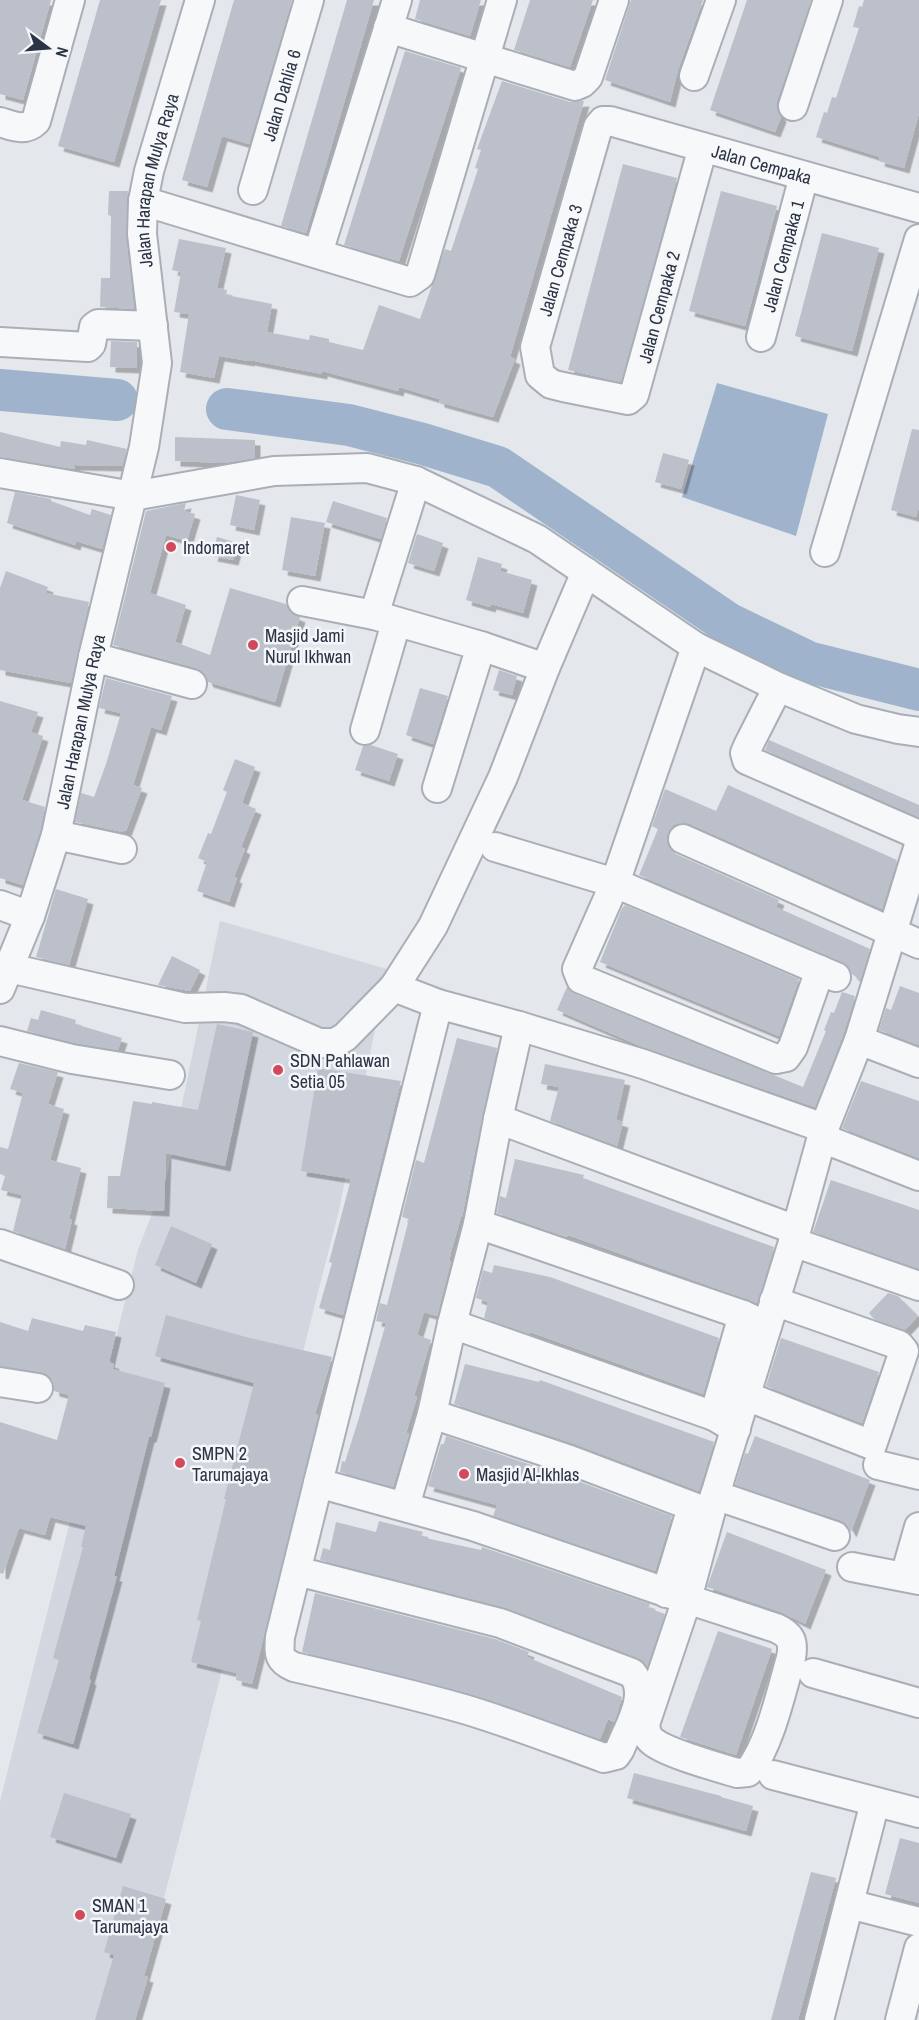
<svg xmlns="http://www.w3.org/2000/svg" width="919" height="2020" viewBox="0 0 919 2020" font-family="'Archivo Narrow',sans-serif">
<defs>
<filter id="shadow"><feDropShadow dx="5.5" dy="5.5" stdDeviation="0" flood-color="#0004"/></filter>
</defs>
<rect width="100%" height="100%" fill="#e4e7ec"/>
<path fill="#d2d6de" d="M220,921L387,969L339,1210L133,2020H0V1802L138,1250L168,1172Z"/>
<path fill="#9fb4cc" d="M717,383L828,414L796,536L682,497Z"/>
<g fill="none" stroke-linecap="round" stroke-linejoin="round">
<path stroke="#9fb4cc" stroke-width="42" d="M0,390L117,400
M227,409L349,425L423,444L498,467L729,624L808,662L919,690"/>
</g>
<path fill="#bbc0ca" filter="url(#shadow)" d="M0,0H51L23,100L0,94Z
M100,0H161L114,162L58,146Z
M234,0H292L249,144L222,136L207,187L182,180Z
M347,0H374L306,233L281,226Z
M420,0H481L470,36L415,19Z
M530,0H593L570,67L514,50Z
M631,0H703L678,70L670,102L605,80Z
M747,0H811L777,101V109L781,117L775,132L710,110Z
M864,0H919V113L904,168L879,161L880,157L816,137L824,112L827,113L832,97L836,98L859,28L853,27L859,6L862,7Z
M405,51L461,68L399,261L344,245Z
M502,81L570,102L584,101L510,357L515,359L493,417L439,402V399L399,387L398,391L322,371V374L249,360V361L219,356L214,378L180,372L189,314L174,312L181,272L172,270L179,239L226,248L217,288L227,290L226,295L272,304L267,332L309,340L310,335L329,339V342L363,350L379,305L420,319L445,249L451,251L478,169L475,168L481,150L477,149Z
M623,164L677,178L621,382L568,370Z
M109,191H128L126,236L134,309L100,307L101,278H110L111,216L108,215Z
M721,191L777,206L745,326L689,311Z
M822,233L879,248L852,351L795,336Z
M111,341L137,342V368L110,367Z
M912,429L919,430V507L916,517L891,510Z
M0,432L60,447L61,441L86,445L87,440L127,449L122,466L75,465L74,469L0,457Z
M175,437L255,440V458L223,463L175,461Z
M663,453L689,460L681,489L655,482Z
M15,492L51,499V501L90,515L92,509L111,515L102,549L76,541L75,545L7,523Z
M236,495L260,500L254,530L230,525Z
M333,501L387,518L381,539L326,522Z
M186,503L184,511L195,514L187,541L166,535L150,593L186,605L175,642L210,655L230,588L286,604L291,613L300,617L275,702L208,682L204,673L196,668L113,645L146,511Z
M291,517L325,523L315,576L282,570Z
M417,534L443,543L434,571L408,563Z
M217,537L238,543L233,560L212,556Z
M478,557L502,564L500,571L532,580L523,613L491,604L490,607L466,600Z
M6,571L48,587L46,593L89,602L71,683L0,670V588Z
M499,670L517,676L512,695L493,690Z
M106,678L172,696L161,730L151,727L133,785L142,788L126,831L124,830L123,832L75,822L81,793L94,797L106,764L121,713L99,708Z
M420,688L448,696L433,744L406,735Z
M0,701L38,712L31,732L43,736L22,800L45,807L40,831L23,885L0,878Z
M769,740L919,805V817L765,750Z
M371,745L398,754L389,781L355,770L363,746Z
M235,759L255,767L242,803L256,809L241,847L245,849L234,877L237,878L229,902L197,891L207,862L198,858L208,833L211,834L227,792L223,790Z
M728,785L897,860L882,909L690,824L682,823L674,825L668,833L667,840L669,848L676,854L779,900L776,907L870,949L860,980L852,974L849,967L842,962L639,875L658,829L652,826L665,789L716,811Z
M56,889L88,899L69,965L36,957Z
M625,905L799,979L779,1036L600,962L622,908Z
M172,956L200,970L190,991L158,985Z
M900,986L919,993V1045L879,1030L886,1008L891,1010Z
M567,987L575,994L803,1087L826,1031L824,1030L831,1012L834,1013L842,992L855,996L843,1035L815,1107L638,1045L557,1010Z
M41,1010L76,1020L75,1024L122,1038L118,1050L75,1043L27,1031L31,1018L38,1020Z
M217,1024L253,1032L225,1166L166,1153L164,1211L107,1208L108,1176H120L133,1101L152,1104V1102L198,1110Z
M457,1038L497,1048L471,1170L462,1217H461L451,1252L449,1261H451L437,1316L424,1312L417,1335L431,1340L414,1396L417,1397L406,1433L409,1434L393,1487L340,1472L342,1461L345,1462L358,1421L386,1323L376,1321L380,1303L387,1305L409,1219L402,1217L416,1160L424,1163Z
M19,1063L58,1072L48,1104L64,1109L50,1160L81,1168L69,1219L72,1220L65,1249L13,1231L22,1195L1,1190L5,1176L0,1174V1147L8,1149L23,1093L10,1089Z
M545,1064L625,1080L616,1120L623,1122L617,1146L550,1121L559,1087L541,1084Z
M318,1068L401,1081L343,1315L319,1308L332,1263L329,1262L351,1179L301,1171Z
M861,1081L919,1101V1158L842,1128Z
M515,1159L584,1175L583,1178L774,1247L757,1303L568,1235L567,1237L497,1213L500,1196L506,1198Z
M831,1180L919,1210V1269L813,1232Z
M171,1226L212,1244L196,1283L155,1265Z
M494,1265L550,1277L719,1338L703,1394L530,1332L529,1334L484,1318L488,1302L476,1298L483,1270L492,1273Z
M888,1293L898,1296L918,1316L905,1330L874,1319L869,1313Z
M166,1315L246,1337L332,1357L315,1414L318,1415L252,1684L236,1680L237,1673L191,1662L201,1621L197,1620L226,1499H224L254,1383L155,1356Z
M32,1318L83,1331L85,1325L116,1332L109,1362L114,1364L113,1369L165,1383L151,1437H149L114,1576H117L89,1679L91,1680L73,1744L37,1733L59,1660L53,1658L83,1547H81L86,1526L50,1517L45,1535L19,1528L3,1574L0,1573V1422L57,1440L69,1395L54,1391L53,1382L48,1375L41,1372L0,1366V1322L28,1331Z
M781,1338L879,1372L862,1423L766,1386Z
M465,1364L539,1382L540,1380L714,1442L699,1491L575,1444L454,1404Z
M446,1436L564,1476L672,1516L655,1571L493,1516L497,1505L428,1486L441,1444H444Z
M755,1436L870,1480L851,1532L847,1525L840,1520L735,1485L745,1453L748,1454Z
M379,1521L423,1532L421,1537L481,1550L482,1547L650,1604L648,1608L665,1614L647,1666L638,1658L506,1608L320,1560L323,1548L330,1550L336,1522L376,1532Z
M727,1532L826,1570L805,1624L781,1612L707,1587Z
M315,1593L495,1639L529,1652L527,1657L622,1697L617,1714L614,1722L608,1719L600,1739L468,1693L302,1652Z
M718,1631L772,1649L736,1755L680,1737Z
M634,1773L721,1796V1797L753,1806L746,1831L627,1798Z
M64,1793L131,1814L116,1858L50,1837Z
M900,1838L919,1843V1903L885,1894Z
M811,1872L836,1878L798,2020H771Z
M123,1886L166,1899L144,1976L148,1977L135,2020H95L114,1955L104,1952Z"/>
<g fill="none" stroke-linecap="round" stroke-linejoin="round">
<defs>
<g id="minor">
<path d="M388,28L575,86L582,83L588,77L614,0"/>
<path d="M694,76L721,0"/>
<path d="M793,106L828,0"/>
<path d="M0,122C13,126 25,132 36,121L70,0"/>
<path id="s1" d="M703,147L634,395L628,400L563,387L551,384L540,375L535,347L598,127L603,121H610L919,208"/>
<path id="s2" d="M253,190L309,0"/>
<path d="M143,201L410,282L420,275L502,0"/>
<path d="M318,253L397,0"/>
<path id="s3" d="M761,337L804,176"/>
<path d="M0,342L88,347L91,344L94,327L98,324L153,326"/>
<path d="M0,473L133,496L274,471L367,468L416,481L537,539L696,647L778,687L856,719L898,729L919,732"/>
<path d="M825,552L919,239"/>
<path d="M302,601L374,615L481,646L545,668"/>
<path d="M374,615L416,481"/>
<path d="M696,647L615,883L577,969L581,979L776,1059L786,1057L793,1047L820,970"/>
<path d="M93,657L192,684"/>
<path d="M778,687L749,744L745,753L747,760L919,835"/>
<path d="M365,730L396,623"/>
<path d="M437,788L481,646"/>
<path d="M56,835L122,849"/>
<path d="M683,839L919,944"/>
<path d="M495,847L615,883L836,977"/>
<path d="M0,905L30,916"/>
<path d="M9,968L185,1008L224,1007L241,1009L319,1043H335L345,1037L394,987L433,926L503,777L545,668L586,572"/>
<path d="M394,987L438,1004L519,1026L643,1064L815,1125L825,1126"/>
<path id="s4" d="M0,989L30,916L56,835L93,657L144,447L157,363L142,234L143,201L149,171L200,0"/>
<path d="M438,1004L318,1483L473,1526L674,1595L687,1599L776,1628C791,1635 794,1641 791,1658C781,1692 770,1745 748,1772L737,1773C717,1767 666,1753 652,1741C647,1737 646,1731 645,1724L687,1599L715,1495L793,1242L825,1126L859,1040L919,845"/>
<path d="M859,1040L919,1063"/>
<path d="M0,1041L72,1059L170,1075"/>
<path d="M498,1119L796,1230"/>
<path d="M822,1138L919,1176"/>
<path d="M478,1224L743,1315L767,1326"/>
<path d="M793,1242L919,1286"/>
<path d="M0,1244L119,1285"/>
<path d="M452,1324L714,1416L736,1429"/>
<path d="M0,1382L38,1388"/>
<path d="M746,1396L872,1445L904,1351L899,1345L774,1301"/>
<path d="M432,1414L570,1460L710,1513"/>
<path d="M714,1416L743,1315"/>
<path d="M878,1465L919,1475"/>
<path d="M715,1495L835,1536"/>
<path d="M405,1506L432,1414L452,1324L478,1224L498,1119L519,1026"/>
<path d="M852,1567L919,1580"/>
<path d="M297,1571L500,1623L632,1673C650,1694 629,1726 620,1749L616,1755L604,1758C557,1741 511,1723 464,1709C408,1693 351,1680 294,1667C278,1660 279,1654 280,1637L318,1483"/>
<path d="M905,1576L919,1527"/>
<path d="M666,1593L690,1514"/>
<path d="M813,1673L919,1703"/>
<path d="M773,1775L919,1813"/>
<path d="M849,1904L919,1922"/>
<path d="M819,2020L875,1802"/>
<path d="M900,2020L919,1948"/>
</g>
</defs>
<use href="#minor" stroke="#a9aeb7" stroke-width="32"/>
<use href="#minor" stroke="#f7f8fa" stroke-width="28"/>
</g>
<g fill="#d1495b" stroke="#f4f6f9" stroke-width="2">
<circle cx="171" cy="547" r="6"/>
<circle cx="253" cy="645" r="6"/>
<circle cx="278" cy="1070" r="6"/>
<circle cx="180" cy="1463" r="6"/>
<circle cx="464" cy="1474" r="6"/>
<circle cx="80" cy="1915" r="6"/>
</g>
<g text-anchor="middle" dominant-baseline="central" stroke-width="5" stroke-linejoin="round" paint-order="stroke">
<g font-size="18" fill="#2b3445" stroke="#f4f6f9">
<text stroke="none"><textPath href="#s2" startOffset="99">Jalan Dahlia 6</textPath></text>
<text stroke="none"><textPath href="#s1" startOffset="788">Jalan Cempaka</textPath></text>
<text stroke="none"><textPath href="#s4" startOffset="832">Jalan Harapan Mulya Raya</textPath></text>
<text stroke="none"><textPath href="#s3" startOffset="84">Jalan Cempaka 1</textPath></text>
<text stroke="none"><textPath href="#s1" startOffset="477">Jalan Cempaka 3</textPath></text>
<text transform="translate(659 307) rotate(-75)">Jalan Cempaka 2</text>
<text stroke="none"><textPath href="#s4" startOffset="280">Jalan Harapan Mulya Raya</textPath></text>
</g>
<g font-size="18" fill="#2b3445" stroke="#f4f6f9" text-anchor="start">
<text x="183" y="547">Indomaret</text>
<text x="265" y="635">Masjid Jami<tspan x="265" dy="21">Nurul Ikhwan</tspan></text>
<text x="290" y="1060">SDN Pahlawan<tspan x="290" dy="21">Setia 05</tspan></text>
<text x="192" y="1453">SMPN 2<tspan x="192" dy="21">Tarumajaya</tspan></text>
<text x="476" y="1474">Masjid Al-Ikhlas</text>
<text x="92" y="1905">SMAN 1<tspan x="92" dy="21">Tarumajaya</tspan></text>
</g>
</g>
<g transform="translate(48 48) rotate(106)" stroke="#f4f6f9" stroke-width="4.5" paint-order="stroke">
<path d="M0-4.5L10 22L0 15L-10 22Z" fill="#2b3445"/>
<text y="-9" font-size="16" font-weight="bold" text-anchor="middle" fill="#2b3445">N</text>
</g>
</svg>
